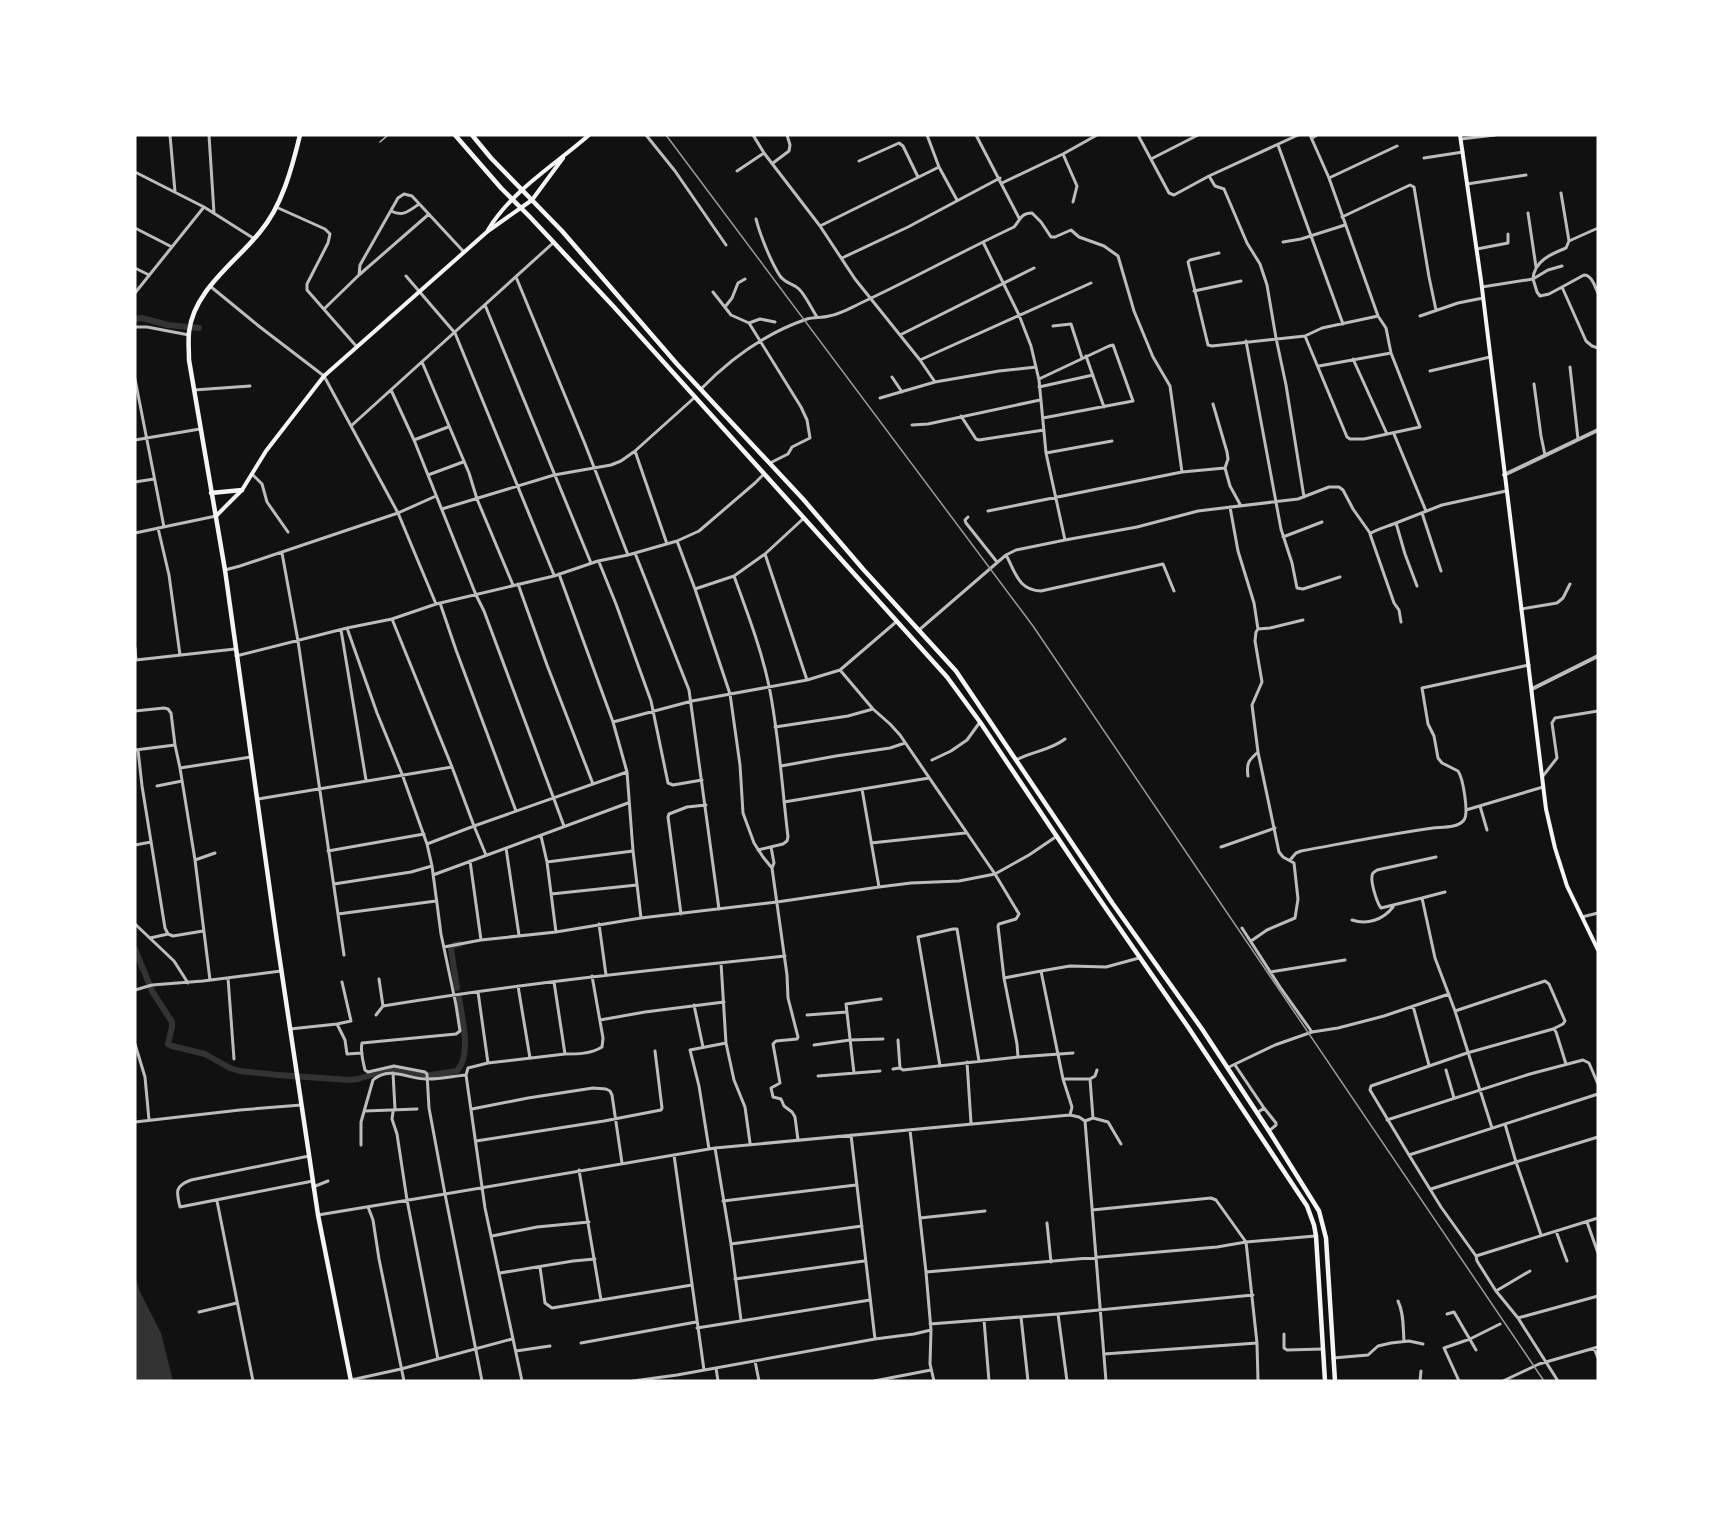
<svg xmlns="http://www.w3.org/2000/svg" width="1733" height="1516" viewBox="0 0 1733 1516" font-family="'PT Sans Narrow',sans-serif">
<rect width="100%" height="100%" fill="#111"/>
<path fill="#333" d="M135,1275L140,1292L161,1333L173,1381H135Z"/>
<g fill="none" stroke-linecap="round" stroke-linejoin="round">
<path stroke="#333" stroke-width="6" d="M135,319L142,318L168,325L199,328
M135,949L152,991L172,1022V1027L168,1044L172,1046L205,1054L230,1068L240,1071L278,1075L350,1080L358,1079L390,1069L424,1076L457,1071C472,1054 462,1019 459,998
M457,988L451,949L454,945L460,944"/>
<path stroke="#bcbcbc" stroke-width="1.5" d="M380,142L388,135"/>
<path stroke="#bcbcbc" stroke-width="3" d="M170,135L175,192
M209,135L214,213
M646,135L675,171L726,245
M753,135L764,153L820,226L855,279L920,360L935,382
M927,135L939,167L957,200
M976,135L1019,218
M1138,135L1169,193L1174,195L1209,176L1298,135
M1310,135L1329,178L1378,316
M1312,138L1317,135
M1461,139L1495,135
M1278,145L1343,324
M1063,154L1077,186L1073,202
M1424,158L1463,152
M1151,159L1198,135
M859,161L899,143L903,146L918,177
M773,163L789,151L790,145L787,135
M737,171L764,153
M135,172L204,207L253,238
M1209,176L1215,186L1224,189L1247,243L1260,264L1267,285L1276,338L1286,385L1304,497
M1329,178L1397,146
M1002,183L1063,154L1097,135
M1467,184L1526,175
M1561,193L1569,241
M276,207L325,229L330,234L328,243L307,284V290L357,347
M391,211C403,217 409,211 419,204
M1528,213L1536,267
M1342,217L1410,185L1414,187L1429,277L1436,310
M756,219C760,235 771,262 780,276C786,284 793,283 799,289C806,296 811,308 817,317
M820,226L939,167
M135,228L172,247
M983,242L1019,315L1031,346L1039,380L1046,453L1065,540
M1283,242L1301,239L1345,225
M1477,249L1508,243V234
M1219,253L1190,260L1188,262L1208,345L1212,346L1305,336L1322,328L1378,316L1386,328L1391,353L1420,427L1364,439H1350L1347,437L1305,336
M842,258L908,227L1000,178
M1562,266L1548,270L1533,279L1537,292L1540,296L1549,294L1562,287L1586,341L1592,346L1598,348
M135,268L149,275
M359,275L360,265L398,198L404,194L412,196L463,251
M406,276L455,333L554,575
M516,277L585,444L628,555
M210,286L260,327L324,376L398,513L436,604
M1482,287L1533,279C1534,261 1551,254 1566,248L1569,241L1598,228
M1562,287L1584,275C1592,275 1595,287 1598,293
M1194,291L1241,281
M713,292L731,315L749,323L801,407L807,420L810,438L792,447L788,454L770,463
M135,293L204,207
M485,305L591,563
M725,307L732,298L738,283L745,279
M324,309L359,275L429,214
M1420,316L1458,303L1483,298
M749,323L760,319L775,322
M1053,326L1071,324L1082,358
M135,327H147L189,335
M900,335L1034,268
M1246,341L1281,529L1292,563L1297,588L1303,589L1340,577
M1086,356L1104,407
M1353,359L1387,434
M920,360L1091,283
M422,362L469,473L477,499L513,585
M1319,366L1391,353
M1570,367L1578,439
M1430,371L1490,357
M892,377L902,392
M135,379L164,527
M1039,379L1109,346L1113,345L1133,401L1043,418
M1534,384L1541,436L1545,455
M1039,387L1093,375
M701,389C731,358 766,333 807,319C814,317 822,318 829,316C841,314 852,307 863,302C914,278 963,251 1014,227C1020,220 1021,213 1032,213L1041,222L1051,237H1055L1071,230L1079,237L1104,246L1118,256L1134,311L1153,357L1170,386L1182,472
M194,390L250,386
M391,390L414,440L476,595L484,611L564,826
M880,398L935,382L999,371L1036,367
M1213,404L1227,452L1228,459L1225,468
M961,416L976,439L979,440L1044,430
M912,425L928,424L1040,400
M351,426L553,243
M1394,434L1426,511
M135,440L200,429
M414,440L448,427
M635,451L667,544
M1046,453L1112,441
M252,474L262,484L267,502L288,532
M428,475L463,462
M135,482L154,479
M1230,507L1238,551L1254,603L1258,629
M442,509L554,475L611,465L621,461L635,451L694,398
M988,511L1182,472L1225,468L1230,486L1241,506
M1422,513L1441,571
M968,517L965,520L966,523L997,562
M1396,523C1389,526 1374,530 1370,534L1394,603L1399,610L1401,622
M158,528L169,575L180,655
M135,533L216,516
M1283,537L1322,522
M677,541L695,589L730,694L740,765L743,813L754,843L763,857L772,868
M282,553L298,641L344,955
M635,553L689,690L719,909
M765,554L807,680
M1006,555C1016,573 1018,590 1041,591L1163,564L1174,591
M599,562L616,604L651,701L668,783L673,785L702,780
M225,570L240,566L398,513L436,496
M734,576C747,612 761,648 769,686C779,735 782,787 788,837L787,841L783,844L758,850
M518,584L547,665L593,784
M1417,586L1405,554L1396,523L1442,505L1506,491
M695,589L734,576L765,554L804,518
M440,603L456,650L516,811
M1521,609L1557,603L1563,598L1570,584
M392,619L452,767
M347,628L377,713L402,774L427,844L432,866L441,934L456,1005L460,1031L456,1034L362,1043C360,1051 363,1061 365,1070L368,1072L394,1066L425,1072L427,1074L429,1108L445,1194L715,1148L1070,1115L1079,1117L1085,1121
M341,630L366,780
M919,630L1006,555L1016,550L1065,540L1137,527L1198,511L1298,499L1329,487H1339L1343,490L1353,509L1370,533
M135,648L136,660L235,649
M236,656L347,628L392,619L436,604L554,576L598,561L628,555L677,541L699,531L755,483L764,474
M135,711L164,708L168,709L171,713L175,745L180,768L195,860L210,980
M613,722L692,701L807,680L840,670L896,622
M775,727L848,716L873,709
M135,750L175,745
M138,750L142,786L165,928L168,934L173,936L203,931
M932,760L951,751L967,740L980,722
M1016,760C1033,751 1049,751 1065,739
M781,766L836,756L890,748L905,743
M180,768L251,757
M627,772L633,851L641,918
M1248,776C1246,763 1249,760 1258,752
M1543,776L1557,758L1552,723L1555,718L1598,711
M157,786L182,781
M862,789L879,887
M258,799L452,767L474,826L627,772L613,722L559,574
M784,802L929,778
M1480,806L1487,830
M1466,810L1543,787
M541,836L547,862L556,932
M871,843L965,833
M427,844L474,826L486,855
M135,845L151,842
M771,847L774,863L772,868L787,975L788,998L798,1037L797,1039L776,1041L773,1044L780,1083L771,1088L773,1097L781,1099L784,1106L792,1112L795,1117L798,1140
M1221,847L1275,828
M506,848L519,935
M328,851L424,834
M1436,857L1377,870C1376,871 1374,872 1373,873C1369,879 1377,903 1381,908L1422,898L1435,958L1455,1011L1492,1128
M195,860L215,853
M1290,860L1296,853L1301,851C1345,843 1389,834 1433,828C1443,827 1458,828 1464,820C1469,813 1463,778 1458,771L1442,763L1438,758L1434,736L1428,724L1422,688L1529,665
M470,861L481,940
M547,862L633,851
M433,875L628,803
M334,884L411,872L432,866
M551,894L637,885
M1422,898L1445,892
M338,914L436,901
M681,914L668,817L669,814L687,807L706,805
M1582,917L1598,913
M1352,920C1367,925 1383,920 1393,907
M135,924L174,961L188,983
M599,924L606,975
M1242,928L1280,987L1312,1032
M150,938L168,934
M1251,941L1267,930L1295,918L1298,899L1294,863L1283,857L1279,852L1258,752L1252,705L1262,682L1255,641L1256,632L1258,629L1270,628L1303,620
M444,947L481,940L556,932L641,918L777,902L879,887L911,883L959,881L995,874L900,735L890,724L873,709L840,670
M721,963L726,1043L734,1080L745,1107L750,1143
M1270,972L1345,960
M228,978L234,1059
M1004,978L1041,971
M379,979L383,1006
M518,986L530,1058
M135,990L152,985L203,981L281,971
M478,992L488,1063L468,1068L466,1075L485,1208L522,1381
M694,1005L703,1047
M1413,1006L1429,1065
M376,1015L383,1006C516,984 650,970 785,956
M807,1015L847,1012
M600,1020L645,1012L724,1002
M337,1024L351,1021L342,982
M290,1029L337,1024L345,1040L347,1054L362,1053
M1554,1029L1556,1032L1566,1064
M898,1040L900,1068L903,1070L1018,1057L1073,1053
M135,1044L145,1077L149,1120
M814,1045L850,1040L883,1039
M565,1054C577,1054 591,1054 602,1047L603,1038L592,976
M1018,1057L1017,1044L1004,978L998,926L999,924L1016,919L1019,914L995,874L1029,855L1057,836
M967,1062L971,1123
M488,1063L565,1054L554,982
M1235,1065L1264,1108
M940,1066L918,937L953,929H957L979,1061
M1227,1068L1275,1045L1312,1032L1338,1028L1384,1016L1449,994
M893,1069L900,1068
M1446,1070L1454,1098
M393,1073L395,1109L393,1112L392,1119L397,1134L407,1200L438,1359
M854,1073L846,1004L881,999
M818,1076L880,1071
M1063,1079L1072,1107L1070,1115
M1090,1079H1063L1041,971L1070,966L1106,967L1139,958
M472,1109L528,1098L593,1088L606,1089L610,1091L612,1095L622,1163
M365,1111L417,1109
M1257,1113L1264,1108L1276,1123V1125L1269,1131
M1093,1118L1090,1079L1095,1076L1097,1070
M1387,1120L1530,1074L1583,1060L1589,1063L1598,1084
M1085,1121L1106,1381
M1085,1121L1093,1118L1108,1122L1121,1144
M135,1122L240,1110L301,1105
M910,1130L926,1272L931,1330L930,1364L934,1381
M851,1135L875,1339
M476,1141L604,1121L661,1110L662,1108L655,1051
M361,1145V1122L373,1080C390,1065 409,1080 428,1079C441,1079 454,1076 466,1075
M715,1148L731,1244L741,1320
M709,1149L699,1086L690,1050L726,1043
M674,1155L704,1370
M1409,1155L1370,1090L1371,1086L1467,1053L1553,1029L1563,1024L1565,1021L1549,984L1545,981L1455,1011
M309,1156L191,1180C175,1186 176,1191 180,1207L313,1181
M579,1170L601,1300
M313,1187L328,1181
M1431,1189L1516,1162L1505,1124
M217,1201L253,1381
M723,1201L856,1185
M368,1207L373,1220L379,1259L404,1381
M1092,1210L1211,1198L1216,1200L1246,1242L1257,1343L1258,1381
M318,1215L445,1194L482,1381
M920,1218L985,1211
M1587,1222L1598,1253
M1047,1223L1051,1262
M1556,1231L1567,1261
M1541,1235L1516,1162L1598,1137
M492,1236L537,1227L589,1222
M731,1244L862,1226
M1476,1256L1598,1218
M540,1267L545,1303L552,1308L692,1285
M926,1272L1217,1247L1246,1242L1315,1236
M500,1273L573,1261L595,1259
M735,1279L864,1261
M1496,1291L1530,1271
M1398,1301C1404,1313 1403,1328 1404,1341
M199,1312L237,1303
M1058,1314L1067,1381
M1447,1314L1454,1312L1476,1350
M1021,1317L1028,1381
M1518,1318L1598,1296
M984,1320L989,1381
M930,1324L1058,1314L1253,1295
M697,1328L870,1300
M1284,1334V1348L1287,1350L1323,1349
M581,1343L696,1322
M1594,1348L1598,1358
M516,1351L550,1346
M1104,1354L1257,1343
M1333,1358L1368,1355L1378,1346L1391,1343L1409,1341L1423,1344
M755,1361L759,1381
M716,1368L718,1381
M351,1380L401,1369L512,1339
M633,1381L677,1375L875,1339L914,1334L931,1330
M874,1381L931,1370
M1420,1381L1421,1371
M1459,1381L1444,1348L1470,1339L1500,1324
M1503,1381L1539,1364L1598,1347
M1558,1381L1518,1318L1496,1291L1477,1261L1476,1256L1441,1207L1409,1155L1598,1094"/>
<path stroke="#bcbcbc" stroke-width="4" d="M1504,475L1598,430
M1532,689L1598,656"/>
<path stroke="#f5f5f5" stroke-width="4" d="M1460,135L1481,280L1546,809L1555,848L1567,886L1598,950
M488,230C511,191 556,164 589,135
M216,516L242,490L266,451L324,376L488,231L532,200L563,158"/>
<path stroke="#f5f5f5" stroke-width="4.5" d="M300,135C292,168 282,206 260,232C235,263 194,290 189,332C188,341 189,351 189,360L225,570L277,941L318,1215L351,1381
M455,135L501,188L530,217L614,307L947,677L980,722L1080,871L1188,1027L1307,1206L1314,1225L1316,1236L1325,1381
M472,135L491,158L562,231L677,364L803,499L863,569L956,671L1113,904L1202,1029L1269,1131L1319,1211L1326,1238L1335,1381
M211,493L242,490"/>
<path stroke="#9a9a9a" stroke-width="1.5" d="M666,135L1033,626L1544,1381"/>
</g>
<rect width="1733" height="1516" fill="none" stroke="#ffffff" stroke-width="273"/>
</svg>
